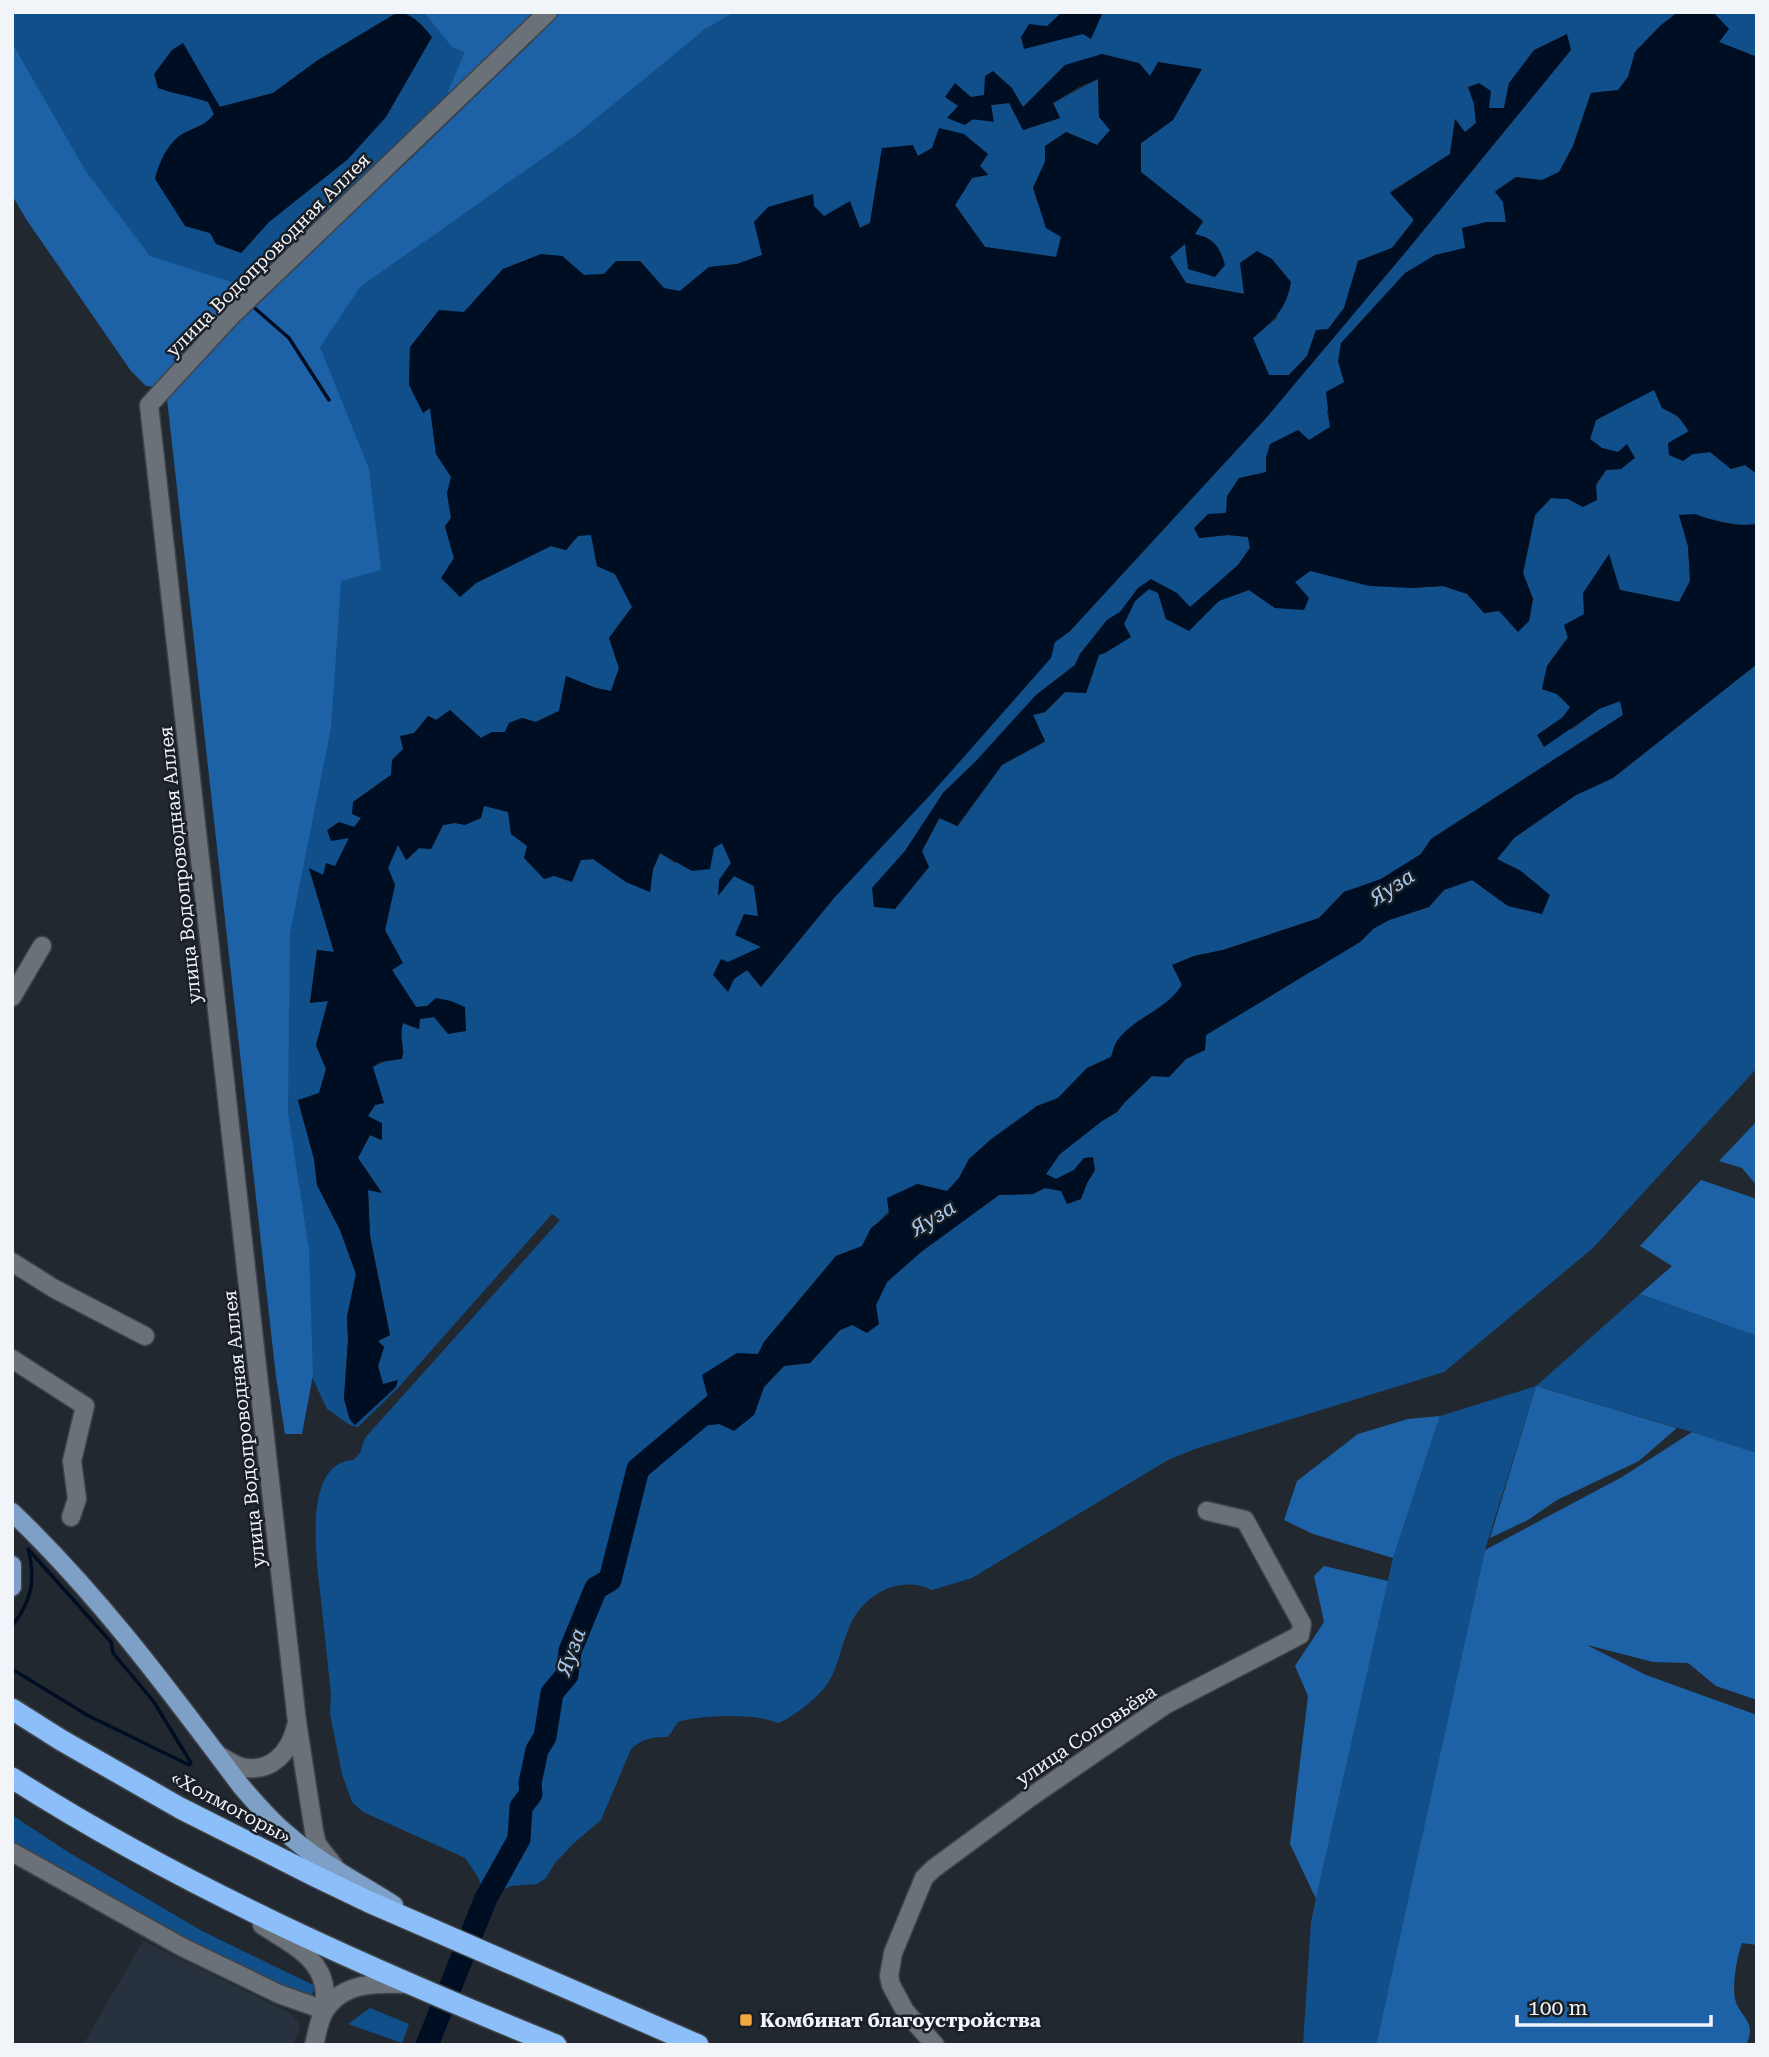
<svg xmlns="http://www.w3.org/2000/svg" width="1769" height="2057" viewBox="0 0 1769 2057" font-family="'Roboto Serif',serif">
<rect width="100%" height="100%" fill="#22282f"/>
<path fill="#28323e" d="M143,1941L290,2013L299,2023V2030L293,2045H83Z"/>
<path fill="#114f8b" fill-rule="evenodd" d="M12,12H398L318,60L273,93L219,107L183,43L170,92L183,93L208,102L214,114L206,124L182,134L163,155L185,226L210,233L241,253L269,222L348,159L423,26L404,12H452L473,50L442,105L260,277L238,293L205,310L12,120Z
M735,12H1678L1660,26L1635,52L1628,77L1618,90L1591,93L1573,146L1559,172L1542,180L1516,177L1495,191L1503,202L1506,222H1486L1465,248L1435,255L1338,361L1345,382L1327,411L1330,427L1309,440L1266,458V472L1199,538L1228,535L1248,537L1250,548L1238,565L1190,608L1177,593L1138,588L1120,612L1107,620L1080,654L1075,665L1036,695L977,760L943,793L905,851L872,888L922,851L940,818L958,826L1002,765L1045,742L1033,715L1045,712L1065,692L1086,693L1099,655L1124,624L1135,601L1149,589L1158,592L1166,619L1249,590L1275,608L1295,582L1310,571L1411,588L1443,586L1468,594L1484,613L1499,611L1529,621L1533,599L1523,573L1535,515L1551,498L1568,499L1583,507L1606,470L1621,469L1618,453L1602,448L1590,439L1596,420L1654,389L1662,408C1686,419 1689,429 1693,454L1710,452L1731,469L1745,465L1757,474V524C1725,528 1707,513 1679,516L1688,546L1690,581L1679,602L1620,590L1609,555L1584,614L1547,666L1542,689L1557,694L1571,707L1563,717L1571,730L1599,709L1621,701L1623,715L1431,839L1421,854L1381,879L1344,892L1319,918L1223,950L1194,956L1173,965L1182,985C1166,1010 1134,1018 1117,1041C1114,1045 1113,1052 1111,1057L1087,1068L1058,1098L1037,1106L969,1159L959,1178L947,1191L917,1184C898,1204 874,1221 862,1246L836,1256L764,1342L758,1354L695,1412L691,1427L719,1424L754,1415L764,1387L784,1366L810,1363L840,1330L852,1325L876,1305L887,1282L921,1252L999,1195L1033,1194L1045,1188L1061,1191L1081,1199L1087,1183L1095,1170L1084,1158L1074,1170L1056,1179L1045,1174L1060,1154L1102,1121L1117,1112L1124,1103L1152,1076L1169,1077L1186,1059L1205,1050L1206,1035L1360,942L1373,929L1389,920L1429,907L1444,890L1472,880L1508,906L1521,871L1497,859L1514,838L1576,795L1613,778L1757,664V1068L1593,1248L1444,1372L1195,1449L1168,1460L972,1578L932,1590C901,1575 866,1593 851,1623C842,1642 839,1665 828,1683C819,1697 792,1718 778,1723C756,1713 701,1715 678,1722L668,1737C652,1737 644,1738 631,1749L601,1820L573,1844L555,1863L546,1878L537,1884L511,1886L486,1898L478,1877L465,1858L363,1812L352,1802L342,1774L330,1714L331,1695C328,1666 325,1638 322,1609C319,1575 298,1463 353,1460L360,1453L365,1438L560,1220L552,1214L398,1388L358,1427L350,1425L327,1409L309,1371L284,1170L304,336L351,269L704,30ZM1570,51L1409,248L1266,418L1070,631L1055,642L834,898L761,987L747,970L734,979L728,962L762,947L754,886L734,876L719,894V880L731,863L722,843L714,848L675,863L660,853L653,869L650,892L626,882L593,859L581,860L511,834L509,812L483,805L465,825L455,823L443,825L431,849L419,848L407,860L398,844L388,868L395,885L385,930L402,963L392,970L416,1007L427,1006L435,1017L419,1019V1029L402,1023L400,1037L404,1053L372,1067L384,1103L375,1105L367,1116L381,1140L370,1135L358,1158L381,1192L368,1190L370,1236L390,1335L378,1341L384,1347L378,1366L383,1385L398,1381L350,1420L344,1399L348,1340L347,1316L356,1274L340,1230L317,1185L314,1159L298,1101L319,1093L326,1069L316,1045L328,1001L310,1002L317,950L334,952L309,869L323,875L335,867L349,838L339,822L354,827L362,818L353,802L391,775L403,749L428,716L436,720L450,711L481,738L492,732H505L509,723L522,718L535,722L559,711L566,677L596,688L611,691L619,668L609,638L632,607L615,574L597,566L591,534L578,536L566,550L551,546L476,583L460,597L454,558L445,527L451,519L447,493L451,477L436,454L430,408L423,412L409,384L410,347L464,312L503,269L562,256L584,275L604,274L640,261L664,289L680,291L709,267L737,264L762,255L813,194L814,206L824,216L859,228L870,223L882,148L918,156L932,148L980,166L988,174L972,178L955,205L985,247L1057,257L1061,237L1033,188L1045,161L1066,132L1097,145L1111,130L1099,117L1098,79L1053,103L1060,118L1023,130L1009,103L991,105L993,121L948,118C959,105 967,97 985,95V76L1012,88L1022,108L1102,54L1150,76L1173,120L1141,143V172L1203,222L1194,235L1169,257L1186,283L1245,294L1278,317L1253,338L1269,376L1289,375L1307,356L1316,330H1328L1344,308L1358,261L1392,248L1414,220L1390,192L1450,154L1455,120L1465,133L1476,123L1474,104L1488,108H1504L1509,83Z
M1713,12H1757V57L1719,42L1728,29Z
M1640,1294L1757,1336V1453L1692,1432L1536,1386L1485,1550L1376,2045H1303L1311,1922L1316,1899L1393,1558L1440,1416L1536,1386Z
M12,1815L68,1852L202,1931L315,1986L312,1995L302,1998L185,1941L72,1878L12,1841Z
M370,2008L409,2024L402,2043L348,2024Z"/>
<path fill="#1d62a6" d="M424,12H735L704,30L577,134L360,287L320,347L369,469L381,570L341,581L331,728L290,933L288,1113L309,1250L313,1375L302,1434H285L276,1377L167,399L223,333L405,164L534,40L523,26L454,90L447,93L465,52L452,47Z
M12,43L85,170L150,256L250,288L159,387L146,386L131,371L26,219L12,195Z
M1757,1121V1186L1742,1168L1719,1161Z
M1701,1180L1757,1199V1336L1640,1294L1672,1266L1640,1246Z
M1536,1386L1677,1428L1639,1461L1557,1500L1528,1520L1490,1538Z
M1440,1416L1393,1558L1313,1534L1284,1520L1297,1481L1358,1434L1408,1419Z
M1692,1432L1757,1453V1700L1716,1686L1688,1663L1653,1662L1587,1645L1646,1675L1757,1715V1945L1742,1943C1737,1957 1732,1984 1735,1999C1740,2018 1758,2021 1746,2045H1376L1485,1550L1622,1477Z
M1324,1566L1388,1581L1316,1899L1290,1844L1308,1696L1295,1666L1324,1622L1314,1576Z"/>
<path fill="#000e23" d="M398,12C412,13 424,27 432,37L386,117L348,159L269,222L241,253L216,244L210,233L185,226L155,179C159,162 169,140 186,132C198,126 206,125 214,114L208,102C191,96 174,94 158,88L154,74L172,50L183,43L220,107L273,93L318,60Z
M1062,12H1103L1091,39L1083,34L1024,49L1021,37L1029,24L1047,26Z
M1678,12H1713L1729,29L1719,42L1757,57V474L1745,465L1731,469L1710,452L1693,454L1683,461L1669,455L1668,443L1689,431L1678,416L1662,408L1654,390L1596,420L1590,439L1602,448L1618,452L1627,444L1635,458L1621,469L1606,470L1596,484L1597,500L1583,507L1568,499L1551,498L1535,515L1523,573L1533,599L1529,621L1518,632L1499,611L1484,613L1467,594L1443,586L1411,588L1369,586L1310,571L1295,582L1309,598L1304,610L1275,608L1249,590L1219,601L1189,631L1166,619L1158,593L1149,589L1135,601L1124,624L1131,637L1105,653L1099,655L1086,693L1065,692L1045,712L1033,715L1045,741L1002,765L957,826L939,818L922,851L929,867L895,909L874,907L872,888L905,851L943,793L977,760L1036,695L1075,665L1080,654L1107,620L1120,612L1138,588L1151,579L1177,593L1190,607L1238,565L1250,548L1248,537L1228,535L1199,538L1194,528L1208,514L1226,513L1227,496L1239,478L1266,472V458L1270,444L1298,430L1309,440L1330,427L1326,392L1344,382L1338,361L1341,343L1405,273L1435,255L1465,248L1462,228L1486,222H1506L1503,202L1495,192L1516,177L1542,180L1559,172L1573,146L1591,93L1618,90L1628,77L1635,52L1660,26Z
M1567,34L1571,50L1409,248L1266,418L1070,631L1055,642L1051,658L932,793L834,898L761,987L747,970L734,979L728,992L713,975L721,959L728,962L761,947L735,935L744,914L758,916L754,886L734,876L718,896L719,880L731,863L722,843L714,848L710,869L692,871L660,853L653,869L650,892L626,882L593,859L581,860L572,882L554,876L544,879L524,858L527,846L511,834L508,812L484,806L481,818L465,825L455,823L443,825L431,849L419,848L406,860L398,845L388,868L395,885L385,930L403,963L392,970L416,1007L427,1006L436,998L451,1001L465,1007L466,1031L448,1034L434,1017L420,1019L419,1029L403,1023C399,1038 405,1048 402,1059L380,1062L373,1067L384,1103L375,1105L368,1116L382,1123V1140L370,1135L358,1158L382,1193L368,1190L370,1236L390,1335L378,1341L384,1347L378,1366L383,1384L398,1380L396,1387L355,1425L350,1420L344,1399L348,1340L347,1317L356,1274L340,1230L317,1185L314,1159L298,1100L319,1093L326,1069L316,1045L328,1001L310,1003L317,950L334,952L309,868L323,875L326,863L335,866L349,838L331,841L327,830L339,822L354,827L361,818L352,814L353,802L391,775L392,760L403,749L400,736L414,733L428,716L436,720L450,710L481,738L492,732H505L509,723L522,718L536,722L559,711L566,676L596,688L611,691L619,668L609,638L632,607L615,574L597,566L591,535L578,536L566,550L551,546L476,583L460,597L441,578L454,558L445,526L451,518L447,493L451,477L436,454L430,408L423,413L409,385L410,347L439,310L464,312L503,269L541,254L562,256L584,275L604,274L616,261H640L664,288L680,291L709,267L737,264L762,255L754,222L768,207L813,194L814,206L824,216L850,201L860,228L870,223L882,148L913,145L918,156L932,148L939,128L964,134L988,154L980,166L988,175L972,178L955,205L985,247L1056,257L1061,237L1046,228L1033,188L1045,162V146L1066,132L1097,145L1110,130L1099,117L1098,79L1079,87L1053,103L1060,118L1023,130L1009,103L991,105L994,122L973,119L965,125L947,118L958,106L945,97L955,83L971,97L984,95L985,76L993,71L1012,88L1023,107L1065,65L1102,54L1139,63L1150,76L1158,62L1202,69L1173,120L1141,143V172L1203,221L1195,234C1214,238 1220,247 1225,265L1215,277L1188,269L1185,244L1170,257L1186,283L1244,294L1240,263L1257,251L1272,259L1291,282C1286,311 1274,319 1253,338L1269,375H1289L1307,356L1316,330L1328,329L1344,308L1358,261L1392,248L1414,220L1390,193L1450,154L1455,119L1465,132L1476,123L1474,104L1468,87L1479,83L1491,91L1489,108H1504L1509,83L1534,50Z
M1695,514C1716,522 1735,527 1757,524V664L1613,778L1576,795L1514,838L1497,859L1521,871L1550,895L1542,914L1508,906L1472,880L1444,890L1429,907L1389,920L1373,929L1360,942L1206,1035L1205,1050L1186,1059L1169,1077L1152,1076L1124,1103L1117,1112L1102,1121L1060,1154L1046,1174L1056,1179L1074,1170L1084,1158L1093,1157L1095,1170L1087,1183L1081,1199L1067,1204L1061,1191L1045,1188L1033,1194L999,1195L921,1252L887,1282L876,1305L879,1324L867,1333L852,1325L840,1330L810,1363L784,1366L764,1387L754,1415L734,1431L719,1424L691,1427L695,1412L708,1398L702,1375L737,1353L758,1354L764,1342L836,1256L862,1246L871,1228L889,1214L887,1198L917,1184L947,1191L959,1178L969,1159L990,1140L1037,1106L1058,1098L1087,1068L1111,1057C1113,1052 1114,1045 1117,1041C1134,1017 1167,1010 1182,985L1172,965L1194,956L1223,950L1319,918L1344,892L1381,879L1421,854L1431,839L1623,715L1620,701L1599,709L1544,747L1537,735L1563,717L1570,707L1557,694L1542,689L1547,666L1568,638L1564,625L1584,614L1583,593L1609,554L1620,590L1679,602L1690,581L1688,546L1679,515Z"/>
<g fill="none" stroke-linecap="round" stroke-linejoin="round">
<path stroke="#000e23" stroke-width="3.5" d="M250,304L289,338L329,400
M12,1626C32,1601 36,1579 28,1549L111,1642L113,1653L154,1702L191,1763L189,1765L87,1715L12,1669"/>
<path stroke="#000e23" stroke-width="23" d="M427,2045L486,1898L519,1839L521,1807L531,1794L530,1783L537,1750L545,1737L552,1693L567,1675L570,1651L596,1588L610,1580L638,1469L713,1406"/>
<defs>
<path id="minor" d="M12,997L42,946
M12,1262L53,1288L145,1336
M12,1359L85,1406L72,1461L77,1499L71,1517
M217,1754C224,1758 233,1765 241,1767C271,1774 290,1752 296,1726
M12,1852L182,1947L279,1994L324,2010
M335,1867L317,1844L314,1831L297,1722L149,405L232,315L548,12
M262,1925C297,1948 332,1962 324,2010
M314,2045C317,2034 319,2018 326,2009C344,1982 378,1983 406,1984
M935,2045L905,2011L891,1985L889,1976L893,1953L924,1878L933,1869L1032,1796L1165,1705L1300,1635L1302,1624L1245,1520L1207,1511"/>
<path id="major" d="M12,1512C99,1595 169,1690 241,1786C255,1802 269,1819 286,1833C318,1862 358,1882 394,1905
M12,1565V1587"/>
<path id="highway" d="M12,1709L61,1740L180,1808L315,1876L369,1902L698,2045
M12,1778C183,1887 369,1969 556,2045"/>
</defs>
<use href="#minor" stroke="#3e4349" stroke-width="21"/>
<use href="#major" stroke="#3e4349" stroke-width="21"/>
<use href="#highway" stroke="#3e4349" stroke-width="24"/>
<use href="#minor" stroke="#6a7179" stroke-width="18"/>
<use href="#major" stroke="#7ea0c6" stroke-width="18"/>
<use href="#highway" stroke="#8cbff9" stroke-width="21"/>
</g>
<rect fill="#efa73e" stroke="#191f25" stroke-width="2.5" x="739" y="2013" width="14" height="14" rx="3.5"/>
<g text-anchor="middle" dominant-baseline="central" stroke-width="5" stroke-linejoin="round" paint-order="stroke">
<g font-size="19" fill="#f1f4f9" stroke="#191f25">
<text transform="translate(268 255) rotate(-45)">улица Водопроводная Аллея</text>
<text transform="translate(180 865) rotate(-96)">улица Водопроводная Аллея</text>
<text transform="translate(244 1429) rotate(-96)">улица Водопроводная Аллея</text>
<text transform="translate(1086 1735) rotate(-34)">улица Соловьёва</text>
<text transform="translate(231 1807) rotate(28)">«Холмогоры»</text>
</g>
<g font-size="19" font-weight="bold" fill="#f1f4f9" stroke="#191f25" text-anchor="start">
<text x="760" y="2020">Комбинат благоустройства</text>
</g>
<g font-size="21" font-style="italic" fill="#aacaef" stroke="#191f25">
<text transform="translate(1392 887) rotate(-33)">Яуза</text>
<text transform="translate(933 1218) rotate(-32)">Яуза</text>
<text transform="translate(571 1652) rotate(-70)">Яуза</text>
</g>
</g>
<rect width="1769" height="2057" fill="none" stroke="#f1f4f9" stroke-width="28"/>
<path d="M1517 2015v10h194v-10" fill="none" stroke="#f1f4f9" stroke-width="3.5"/>
<text x="1528" y="2015" font-size="21" fill="#f1f4f9" stroke="#191f25" stroke-width="5" paint-order="stroke">100 m</text>
</svg>
